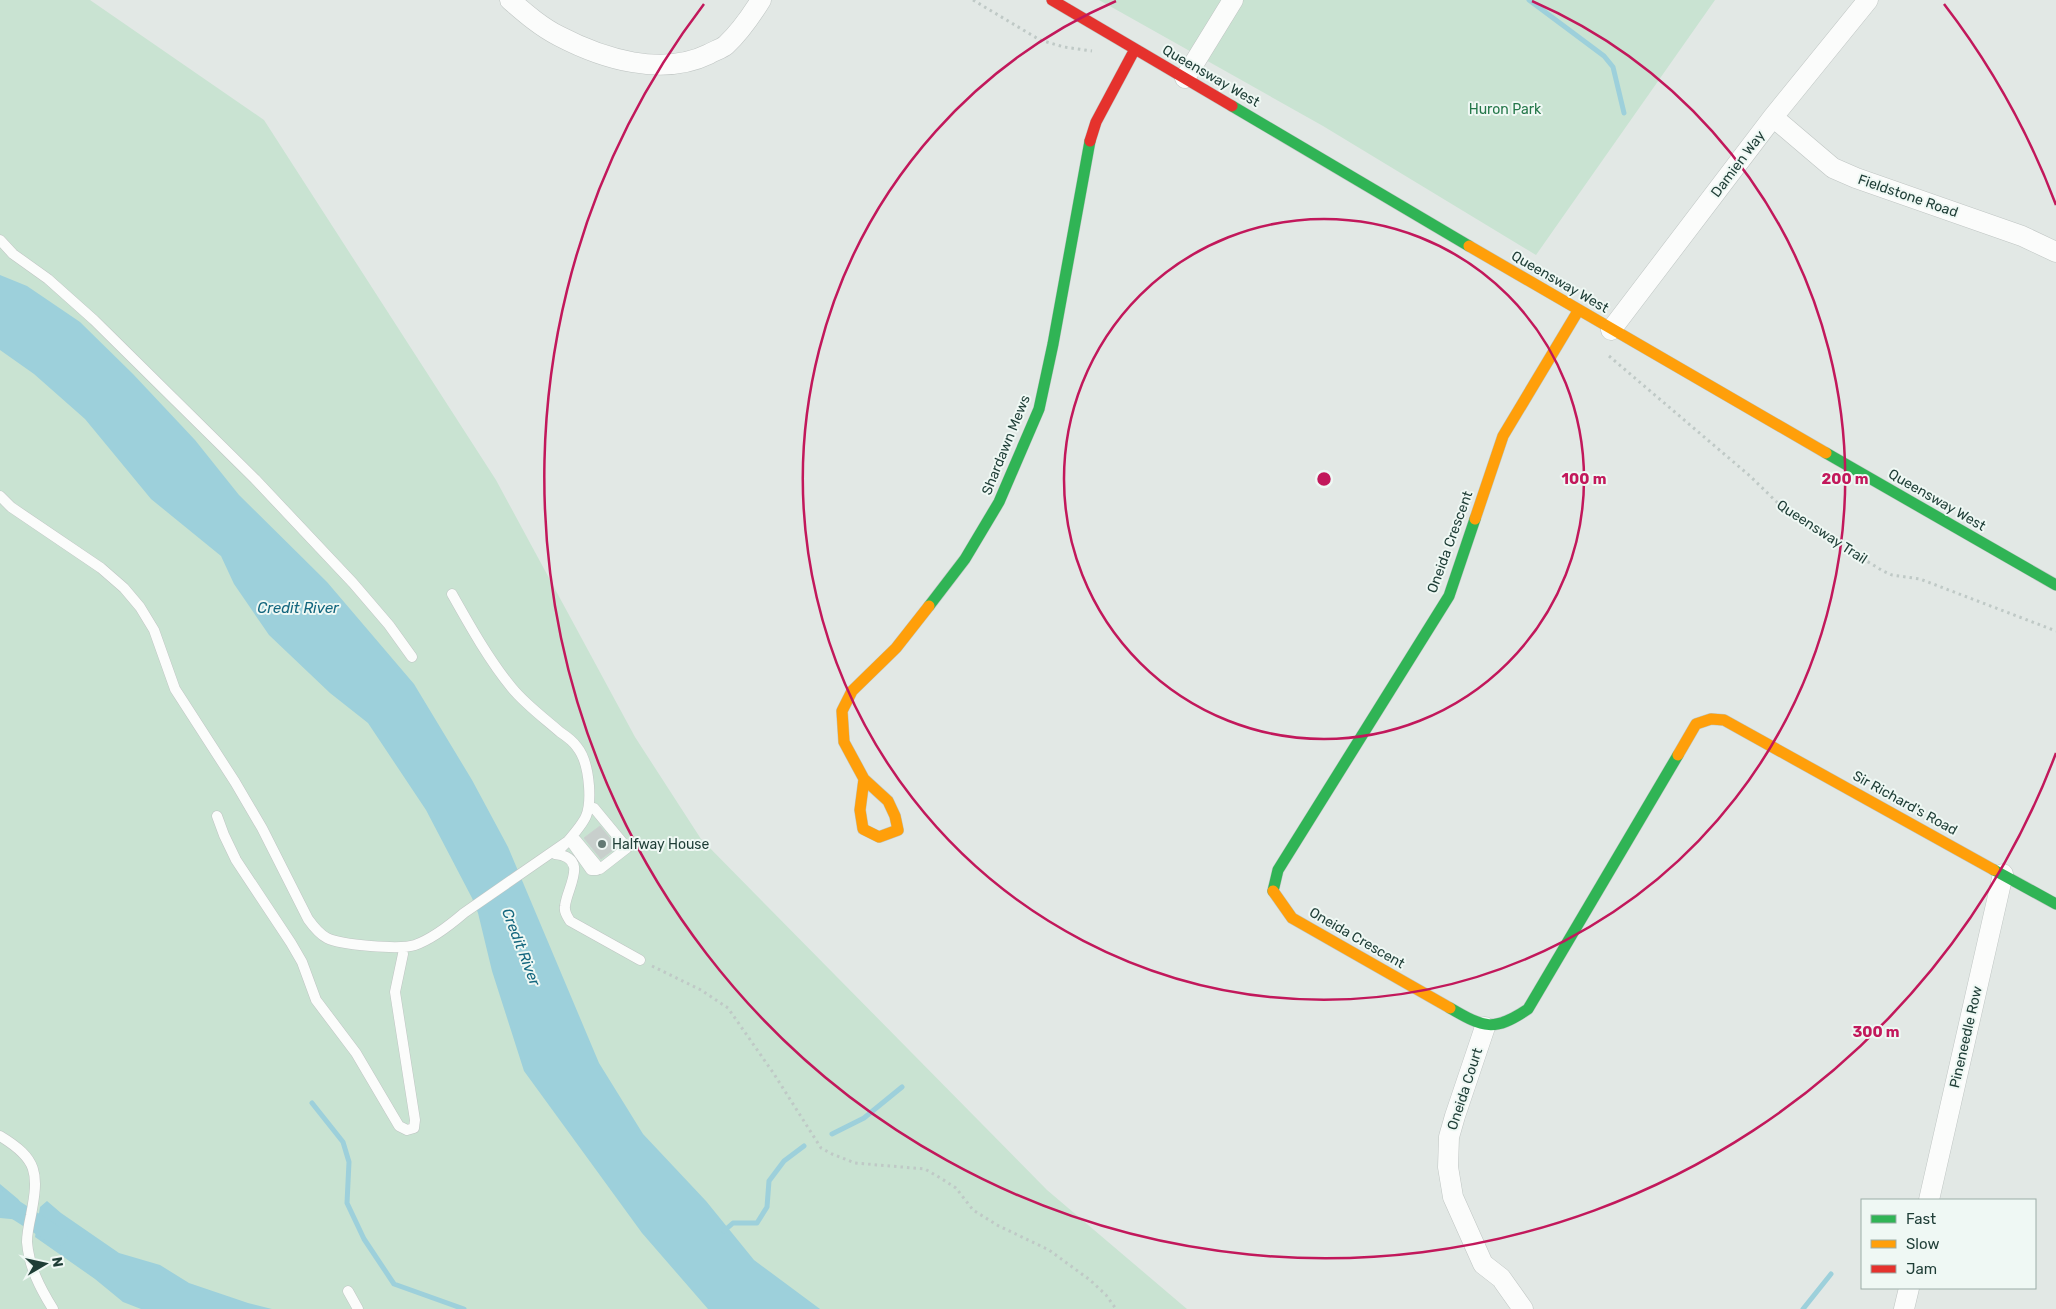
<svg xmlns="http://www.w3.org/2000/svg" width="2056" height="1309" viewBox="0 0 2056 1309" font-family="Rubik,sans-serif">
<rect width="100%" height="100%" fill="#e2e8e5"/>
<path fill="#c9e3d2" d="M0,0H90L264,120L496,480L635,737L701,839L1047,1190L1187,1309H0Z
M1099,0H1715L1536,255L1323,126Z"/>
<path fill="#9dd0db" d="M0,275L27,286L80,322L133,374L195,440L239,495L327,582L414,684L472,780L508,847L599,1063L643,1134L706,1201L754,1260L820,1309H708L642,1233L524,1071L492,971L478,913L472,898L426,810L368,723L330,693L269,635L234,584L221,556L151,499L85,419L34,374L0,350Z
M0,1184L18,1199L26,1209L21,1220L0,1218Z
M47,1201L61,1213L119,1253L160,1265L189,1283L248,1303L272,1309H141L123,1302L95,1279L35,1237L40,1207Z"/>
<g fill="none" stroke-linecap="round" stroke-linejoin="round">
<path stroke="#9dd0db" stroke-width="5" d="M1529,0L1604,56L1613,67L1624,113
M312,1103L343,1142L349,1162L347,1203L364,1239L394,1284L464,1309
M832,1134L864,1118L902,1087
M724,1231L733,1223H757L767,1207L769,1181L784,1161L804,1146
M1803,1309L1831,1274"/>
<path stroke="#9dd0db" stroke-width="19" d="M0,1200L58,1237"/>
</g>
<path fill="#c8cfcc" stroke="#cad1ce" d="M600,826L617,847L601,859L584,838Z"/>
<g fill="none" stroke-linecap="round" stroke-linejoin="round">
<defs>
<path id="lane" d="M0,240L13,254L48,279L94,320L255,479L353,583L389,625L412,657
M0,496L11,507L101,568L124,588L140,607L154,630L175,689L235,782L262,828L308,919C313,926 319,934 327,938C341,945 400,950 415,945C432,939 450,925 464,913L568,841L555,854C590,858 567,887 565,906C564,912 567,916 570,921L640,960
M452,594C470,626 489,660 512,688C525,704 544,718 560,732C566,736 573,741 577,747C586,758 588,773 589,786C591,814 586,820 568,841
M590,807L594,808L627,848L600,869L576,840L572,843L591,870H597
M217,816L224,835L236,860L291,943L302,962L316,1000L356,1053L399,1126L407,1130L414,1128L415,1120L395,992L403,954
M0,1136C38,1159 39,1173 31,1215C29,1224 27,1233 27,1242C29,1267 40,1288 53,1309
M348,1291L358,1309"/>
<path id="street" d="M510,0C525,13 541,27 559,36C603,59 662,77 709,54C714,51 721,49 726,45C740,32 751,16 761,0
M1185,78L1233,0
M1773,117L1833,168L1856,178L2022,236L2056,252
M1611,330L1773,117L1868,0
M1485,1027L1455,1116L1449,1137L1448,1167L1453,1197L1483,1264L1501,1278L1523,1309
M1929,1200L2003,874
M1904,1309L1909,1288"/>
<path id="fast" d="M1232,106L1469,246
M1826,453L2056,585
M929,606L965,559L999,502L1039,409L1053,344L1090,141
M1994,870L2056,904
M1273,891L1278,870L1449,596L1475,519
M1450,1008C1484,1028 1494,1032 1528,1009L1678,755"/>
<path id="slow" d="M1469,246L1826,453
M1475,519L1503,436L1578,311
M1678,755L1696,724L1711,719L1724,720L1994,870
M864,779L860,810L863,829L879,837L898,830L895,816L888,801L864,779L844,742L842,711L852,691L896,648L929,606
M1273,891L1292,918L1450,1008"/>
<path id="jam" d="M1052,0L1232,106
M1090,141L1096,122L1135,49"/>
</defs>
<use href="#lane" stroke="#bfc5c3" stroke-width="11"/>
<use href="#street" stroke="#bfc5c3" stroke-width="21"/>
<use href="#fast" stroke="#bdc6c3" stroke-width="12"/>
<use href="#slow" stroke="#bdc6c3" stroke-width="12"/>
<use href="#jam" stroke="#bdc6c3" stroke-width="12"/>
<path stroke="#bfc9c6" stroke-width="3" stroke-dasharray="2.5 4" stroke-linecap="butt" d="M973,0L1040,40L1064,47L1092,51
M1609,356L1750,476L1787,512L1883,571L1892,575L1920,579L2056,631
M652,966L701,990L728,1008L774,1074L821,1148L832,1154L855,1163L925,1169L942,1179L956,1188L973,1210L997,1225L1049,1250L1090,1280L1106,1295L1116,1309"/>
<use href="#lane" stroke="#fbfcfb" stroke-width="10"/>
<use href="#street" stroke="#fbfcfb" stroke-width="20"/>
<use href="#fast" stroke="#30b455" stroke-width="11"/>
<use href="#slow" stroke="#ff9f0a" stroke-width="11"/>
<use href="#jam" stroke="#e5322d" stroke-width="11"/>
</g>
<g fill="none" stroke="#c2185b" stroke-width="2.5">
<circle cx="1324" cy="479" r="260"/>
<path d="M1532 1A521 521 0 1 1 1116 1"/>
<path d="M2056 753A781 781 0 1 1 704 4M1944 4A781 781 0 0 1 2056 205"/>
</g>
<circle fill="#637973" stroke="#eff8f4" stroke-width="2" cx="602" cy="844" r="5"/>
<g text-anchor="middle" dominant-baseline="central" stroke-width="4" stroke-linejoin="round" paint-order="stroke">
<g font-size="14" fill="#1e3d36" stroke="#eff8f4">
<text transform="translate(1211 76) rotate(30)">Queensway West</text>
<text transform="translate(1738 164) rotate(-53)">Damien Way</text>
<text transform="translate(1908 196) rotate(19)">Fieldstone Road</text>
<text transform="translate(1560 282) rotate(30)">Queensway West</text>
<text transform="translate(1006 445) rotate(-68)">Shardawn Mews</text>
<text transform="translate(1937 500) rotate(30)">Queensway West</text>
<text transform="translate(1822 532) rotate(33)">Queensway Trail</text>
<text transform="translate(1450 542) rotate(-70)">Oneida Crescent</text>
<text transform="translate(1905 803) rotate(29)">Sir Richard's Road</text>
<text transform="translate(1357 938) rotate(30)">Oneida Crescent</text>
<text transform="translate(1966 1037) rotate(-77)">Pineneedle Row</text>
<text transform="translate(1465 1089) rotate(-72)">Oneida Court</text>
</g>
<g font-size="14" fill="#247749" stroke="#eff8f4">
<text x="1505" y="109">Huron Park</text>
</g>
<g font-size="14" fill="#1e3d36" stroke="#eff8f4" text-anchor="start">
<text x="612" y="844">Halfway House</text>
</g>
<g font-size="15" font-style="italic" fill="#13667e" stroke="#eff8f4">
<text x="298" y="608">Credit River</text>
<text transform="translate(521 947) rotate(69)">Credit River</text>
</g>
</g>
<circle cx="1324" cy="479" r="8" fill="#c2185b" stroke="#eff8f4" stroke-width="2.5"/>
<g font-size="15" text-anchor="middle" font-weight="bold" fill="#c2185b" stroke="#eff8f4" stroke-width="4" stroke-linejoin="round" paint-order="stroke">
<text x="1584" y="484">100 m</text>
<text x="1845" y="484">200 m</text>
<text x="1876" y="1037">300 m</text>
</g>
<rect x="1861" y="1199" width="175" height="90" fill="#eff8f4" stroke="#9bada8"/>
<rect x="1871" y="1215" width="25" height="8" fill="#30b455" stroke="#9bada8"/>
<text x="1906" y="1224" font-size="15" fill="#1e3d36">Fast</text>
<rect x="1871" y="1240" width="25" height="8" fill="#ff9f0a" stroke="#9bada8"/>
<text x="1906" y="1249" font-size="15" fill="#1e3d36">Slow</text>
<rect x="1871" y="1265" width="25" height="8" fill="#e5322d" stroke="#9bada8"/>
<text x="1906" y="1274" font-size="15" fill="#1e3d36">Jam</text>
<g transform="translate(45 1264) rotate(81)" stroke="#eff8f4" stroke-width="4" paint-order="stroke">
<path d="M0-4L9 19L0 12L-9 19Z" fill="#1e3d36"/>
<text y="-8" font-size="14" font-weight="bold" text-anchor="middle" fill="#1e3d36">N</text>
</g>
</svg>
